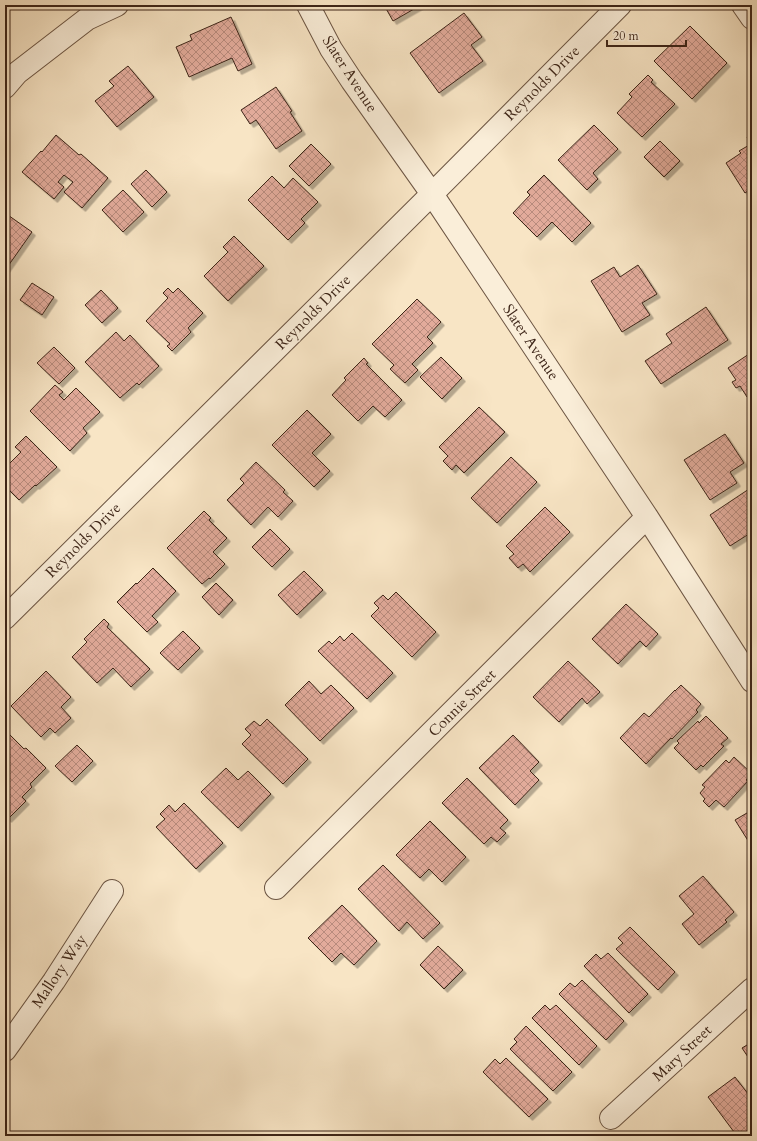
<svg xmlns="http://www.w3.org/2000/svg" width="757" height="1141" viewBox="0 0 757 1141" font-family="Cardo,serif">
<defs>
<pattern id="building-cross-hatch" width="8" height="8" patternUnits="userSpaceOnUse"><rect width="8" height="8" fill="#e2ab9b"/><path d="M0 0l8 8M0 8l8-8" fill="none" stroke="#b88b7d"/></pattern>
<filter id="shadow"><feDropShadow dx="3.5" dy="3.5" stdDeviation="0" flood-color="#0004"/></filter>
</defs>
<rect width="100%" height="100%" fill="#f8e5c5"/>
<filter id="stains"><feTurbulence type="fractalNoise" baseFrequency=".005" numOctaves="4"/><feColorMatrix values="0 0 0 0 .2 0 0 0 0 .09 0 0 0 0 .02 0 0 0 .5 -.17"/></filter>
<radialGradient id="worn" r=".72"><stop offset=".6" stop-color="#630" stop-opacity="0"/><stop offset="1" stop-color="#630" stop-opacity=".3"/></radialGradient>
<path fill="url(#building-cross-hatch)" stroke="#3d2518" filter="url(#shadow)" d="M384,5H421L393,21Z
M464,13L482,37L471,45L483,61L439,93L410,53Z
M231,17L252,64L238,71L232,58L189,77L176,47L192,40L190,35Z
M690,26L727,63L692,99L654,61Z
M128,66L154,97L117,127L95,101L114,86L109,81Z
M648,75L653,80L651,82L675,104L642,137L617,113L632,97L629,94Z
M276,87L292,111L290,112L302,131L276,149L256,120L250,124L241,110Z
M594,125L618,149L593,173L598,179L587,190L558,160Z
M752,134V188L745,193L726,163L741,153L739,151L751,144L747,137Z
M56,135L79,155L81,154L108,178L82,208L64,192L73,182L64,175L58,182L64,187L54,199L22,172L41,151L42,152Z
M660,141L680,161L664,177L644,157Z
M311,144L331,164L309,186L289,166Z
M146,170L167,192L152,207L131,184Z
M544,175L591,223L572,242L552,222L537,237L513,213L530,195L527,192Z
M272,176L284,188L293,178L318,202L301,219L305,223L288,240L248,200Z
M123,190L144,212L123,232L102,210Z
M5,213L32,232L6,269L5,268Z
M234,236L264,266L228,301L204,276L228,252L223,247Z
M638,265L657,294L642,303L650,315L622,332L591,281L614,267L620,277Z
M32,283L54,297L42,315L20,300Z
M168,288L173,293L178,288L203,313L188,328L191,332L172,351L167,346L170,344L146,321L168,298L163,293Z
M101,290L118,308L102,323L85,305Z
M417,299L441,322L427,337L433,343L412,364L418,370L405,383L390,369L394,365L372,344Z
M706,307L728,340L661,384L645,361L672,343L666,334Z
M116,332L124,341L130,335L159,366L139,385L137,383L120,398L85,362Z
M54,347L75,368L59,384L37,363Z
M752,352V394L747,397L740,386L736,388L732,382L736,380L728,368Z
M441,357L462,378L442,399L420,377Z
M364,358L368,363L366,364L402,400L385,417L373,406L358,421L332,395L346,380L344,378Z
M55,385L63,392L59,395L64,400L76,388L100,412L83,428L87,433L70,451L30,411Z
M479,407L505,432L464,473L456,465L452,470L443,461L448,456L439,447Z
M307,410L331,434L312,453L330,471L314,487L272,445Z
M725,434L744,463L730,472L737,483L710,500L684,460Z
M26,436L57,467L36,486L35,485L19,500L5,486V468L21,452L15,447Z
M511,457L537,482L497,523L471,498Z
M256,462L285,490L283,492L293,501L278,517L268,507L251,525L227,500L244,483L240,479Z
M752,487V532L730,546L710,515Z
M545,507L570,532L530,572L523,564L518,568L509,558L514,554L506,546Z
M204,511L211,518L209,520L227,538L213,552L225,564L210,579L209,578L202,584L167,548Z
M270,529L290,549L272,567L252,547Z
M153,568L176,591L152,616L158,622L147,632L117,602L136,583L137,584Z
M304,571L323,590L297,615L278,595Z
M216,583L233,600L219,615L202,597Z
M396,592L436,632L412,657L371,616L379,608L374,603L383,595L388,600Z
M626,604L658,634L646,647L640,641L618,664L592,639Z
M104,619L109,624L107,627L150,669L131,687L113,668L97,683L72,657L87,642L84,639Z
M183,631L200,648L178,670L160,653Z
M352,633L393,673L367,699L318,651L329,641L332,644L340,636L344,641Z
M568,661L600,692L587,704L582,698L559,722L533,697Z
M46,671L71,697L61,707L71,718L55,733L50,728L41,737L11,706Z
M309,681L321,694L331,685L354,708L320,741L285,705Z
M681,685L701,704L696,710L698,712L672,739L671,738L646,764L620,738L644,713L649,717L675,690V691Z
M706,716L728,738L721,744L724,746L703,767L701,765L696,770L674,748L679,743L677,741L698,721L699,723Z
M267,719L308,759L283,784L242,744L251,735L245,729L254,721L260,726Z
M5,730L24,749L26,748L46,768L30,784L32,787L22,797L26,801L8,819L5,816Z
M513,735L539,762L530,771L539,780L515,805L479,768Z
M77,745L93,761L72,782L55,766Z
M734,757L752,774L746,780L748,781L724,807L716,800L709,807L703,801L705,799L700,793L705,787L702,785L726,760L729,763Z
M226,768L238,780L248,771L271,794L238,828L201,792Z
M467,778L508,820L500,828L506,833L497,842L491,837L484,844L442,803Z
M184,803L223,843L196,869L156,827L165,819L160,814L169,805L175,812Z
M752,810V847L735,820Z
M430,821L466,857L442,882L429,869L420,878L396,855Z
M383,865L440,923L423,939L407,922L399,931L358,889Z
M703,876L734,912L725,920L727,922L699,945L682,924L694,914L679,896Z
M342,905L377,941L354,965L341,953L332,962L308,938Z
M630,927L675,972L658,990L616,949L623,943L618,938Z
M438,946L463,970L444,989L420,965Z
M608,953L648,994L629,1013L584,966L596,954L601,959Z
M582,980L624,1021L606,1040L559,994L570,983L575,987Z
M545,1005L550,1010L556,1005L597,1046L579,1065L532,1018Z
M526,1026L572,1072L553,1091L510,1049L517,1042L514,1039Z
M752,1042V1063L742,1048Z
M506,1058L548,1099L529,1117L483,1072L495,1059L500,1064Z
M735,1077L752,1099V1136H737L708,1097Z"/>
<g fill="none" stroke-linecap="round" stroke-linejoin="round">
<defs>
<path id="minor" d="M308,5L331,49L352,81L432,194L647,517L752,681
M743,5L752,18
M5,87L17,73L87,19L117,5
M5,618L432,194L620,5
M276,888L647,517
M5,1050L54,981L112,891
M611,1118L752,989"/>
</defs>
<use href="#minor" stroke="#6c5543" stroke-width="24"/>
<use href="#minor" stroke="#faeed9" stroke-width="22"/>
</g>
<g text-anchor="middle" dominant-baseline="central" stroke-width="3.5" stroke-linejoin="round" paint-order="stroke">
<g font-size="15" fill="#3d2518" stroke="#faeed9">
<text transform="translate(350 74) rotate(57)">Slater Avenue</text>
<text transform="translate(542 83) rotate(-45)">Reynolds Drive</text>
<text transform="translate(313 312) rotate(-45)">Reynolds Drive</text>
<text transform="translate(531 342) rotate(56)">Slater Avenue</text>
<text transform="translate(83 540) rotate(-45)">Reynolds Drive</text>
<text transform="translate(462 703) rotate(-45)">Connie Street</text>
<text transform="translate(59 971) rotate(-56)">Mallory Way</text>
<text transform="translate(682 1053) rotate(-43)">Mary Street</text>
</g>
</g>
<rect width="757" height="1141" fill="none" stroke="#f8e5c5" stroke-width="20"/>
<rect x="6" y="6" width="745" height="1129" fill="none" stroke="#3d2518" stroke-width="2"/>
<rect x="10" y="10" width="737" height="1121" fill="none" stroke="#3d2518"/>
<path d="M607 40v6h79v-6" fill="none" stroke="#3d2518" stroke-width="2"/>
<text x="613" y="40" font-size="12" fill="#3d2518" stroke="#faeed9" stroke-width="3" paint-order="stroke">20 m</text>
<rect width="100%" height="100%" filter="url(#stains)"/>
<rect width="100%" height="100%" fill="url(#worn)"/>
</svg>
